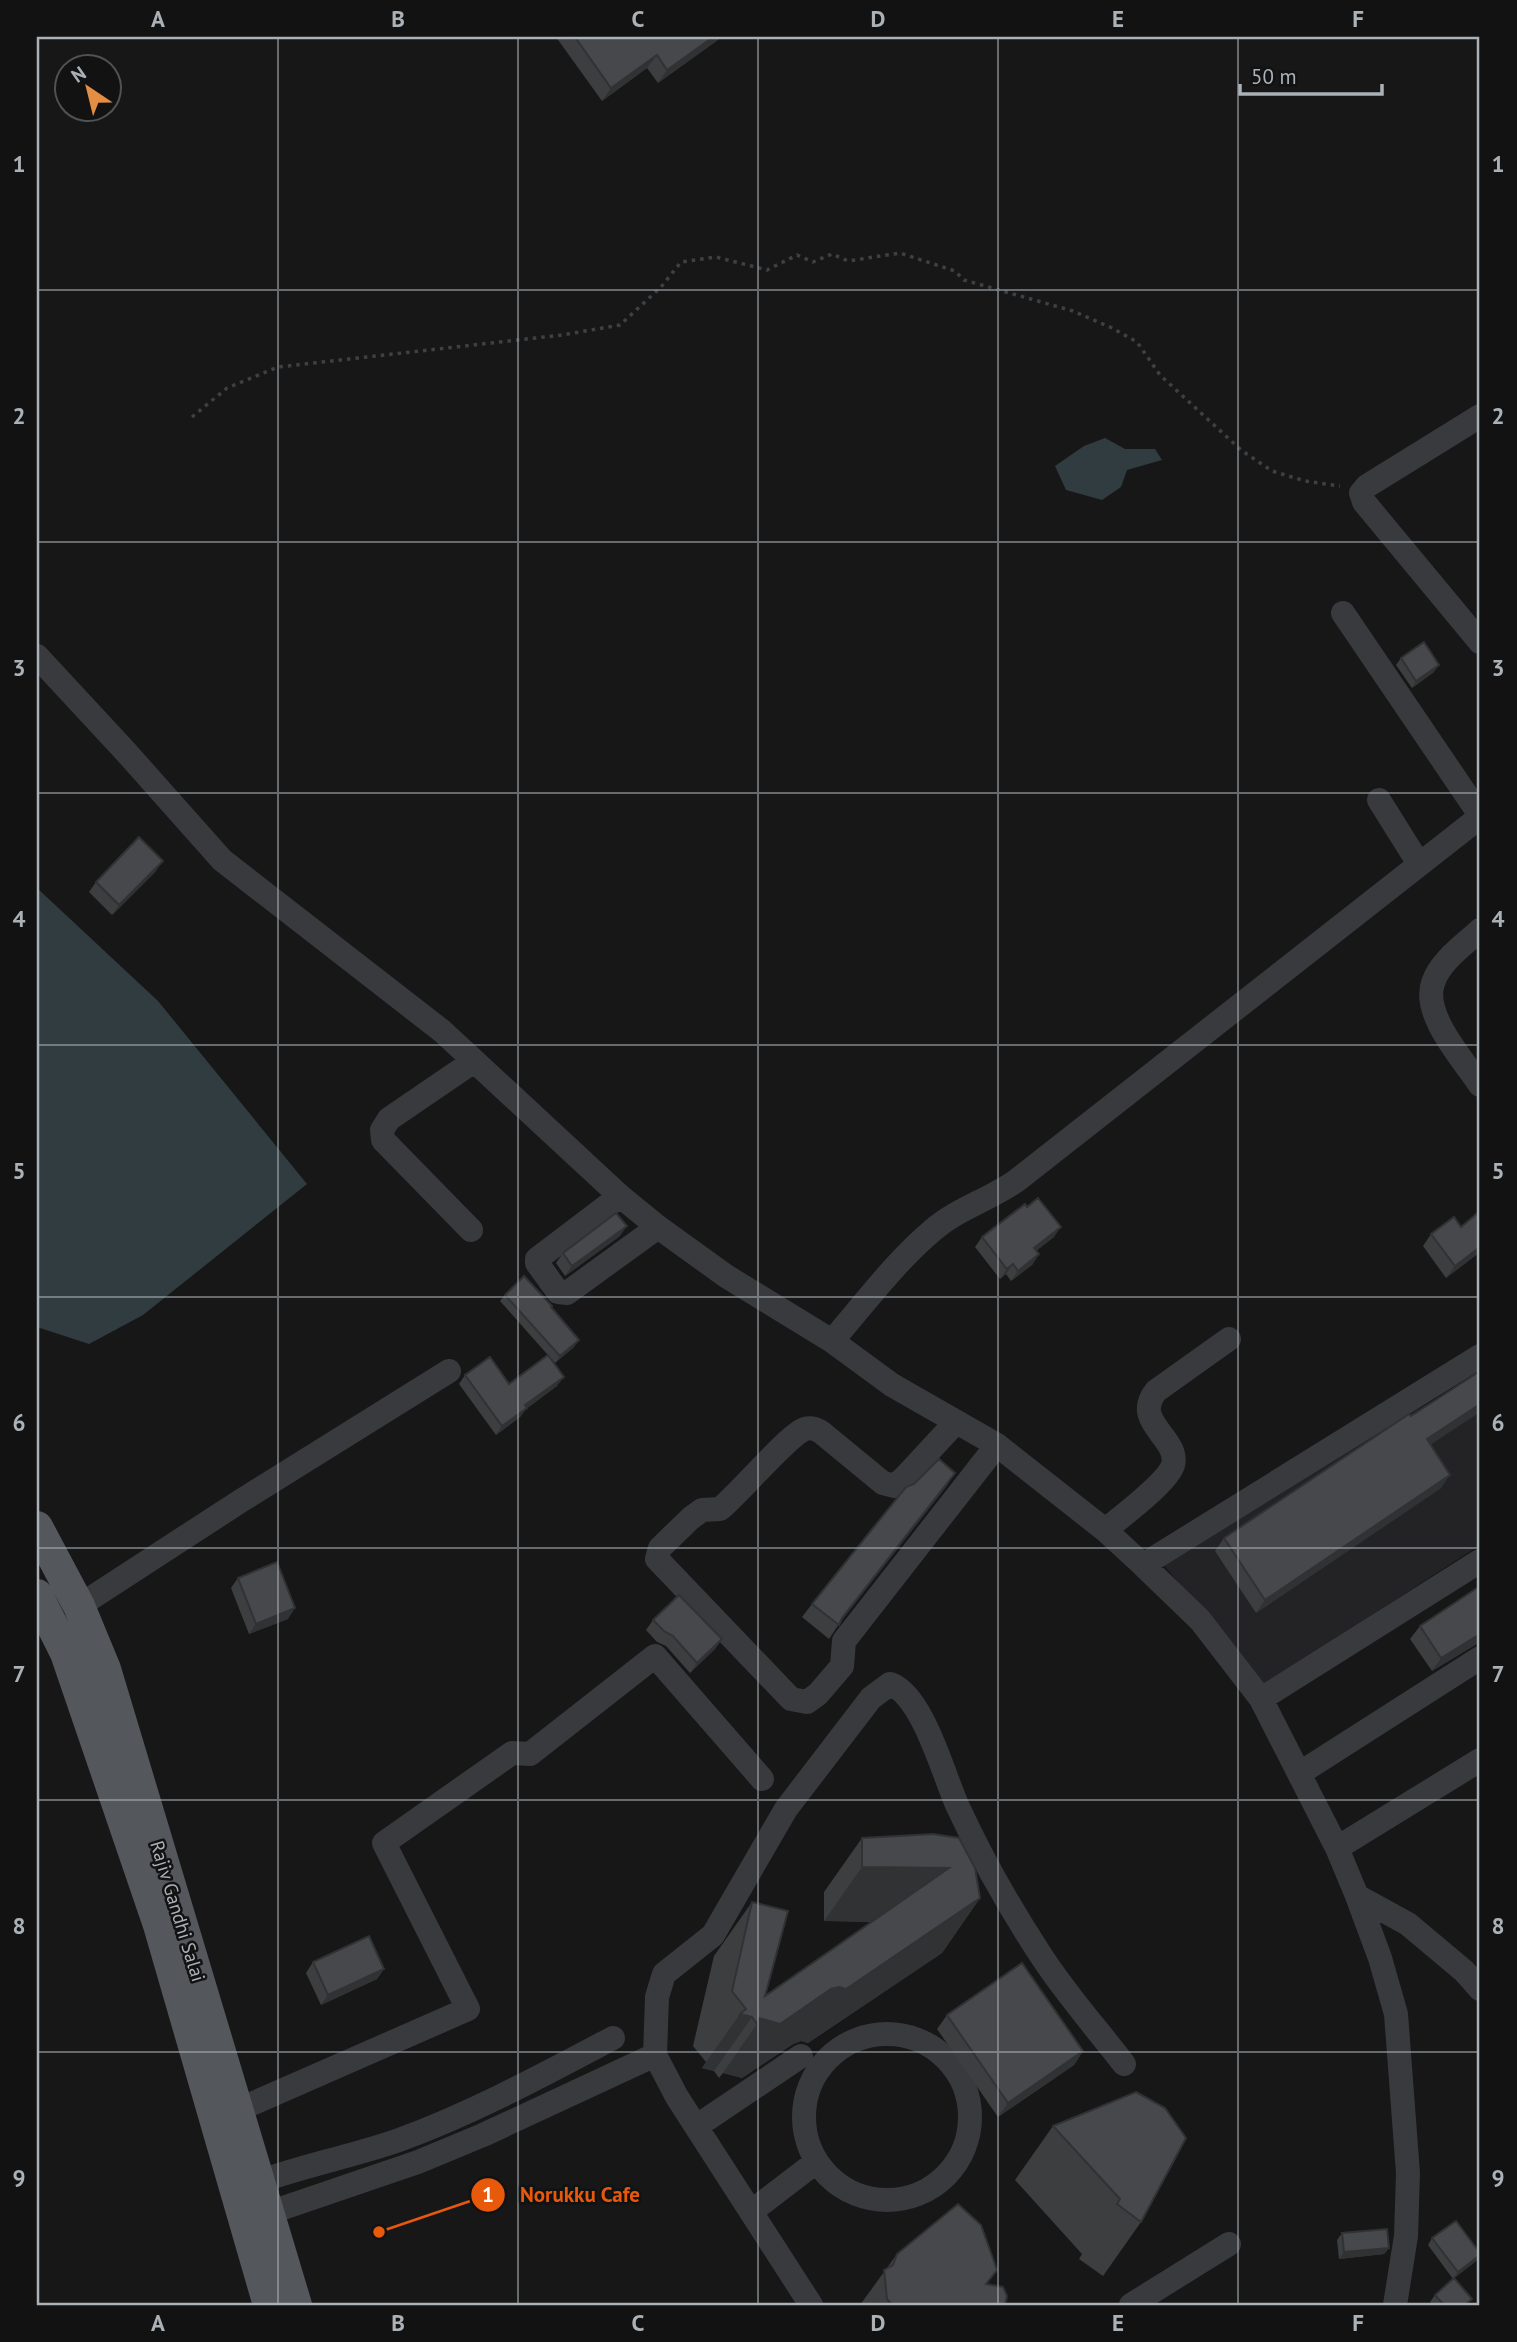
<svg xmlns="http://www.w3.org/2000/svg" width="1517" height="2342" viewBox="0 0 1517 2342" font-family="'PT Sans',sans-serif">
<rect width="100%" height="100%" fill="#171718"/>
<path fill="#232325" d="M1480,1373V1545L1264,1685L1163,1564L1355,1446Z"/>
<path fill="#313c40" d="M1105,438L1125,449H1155L1162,460L1127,470L1121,487L1102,500L1066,490L1055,466L1084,446Z
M37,888L158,1001L307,1184L143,1315L89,1344L37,1327Z"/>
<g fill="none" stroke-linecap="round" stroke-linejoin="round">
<path stroke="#3e4144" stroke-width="3.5" stroke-dasharray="3.5 5" stroke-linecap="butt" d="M192,417L227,388L278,367L562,335L620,325L661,287L681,262L716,257L767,270L797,255L813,262L832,254L848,261L900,253L955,271L964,280L1073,311L1112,328L1137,342L1160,375L1241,450L1272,471L1305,481L1340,486"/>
<path stroke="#383a3d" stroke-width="24" d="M1480,416L1367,486L1361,493L1364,502L1480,642
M1343,613L1480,815
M37,656L126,752L222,860L442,1031L620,1196L658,1227L726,1276L832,1341L892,1385L997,1445L1105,1530L1143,1565L1200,1620L1261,1699L1337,1848L1357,1896L1408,1924L1464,1971L1480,1989
M1379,800L1419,864
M1480,930C1464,945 1440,961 1433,983C1422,1015 1463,1059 1480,1085
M620,1196L537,1259V1263L558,1292L567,1293L658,1227
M471,1230L383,1140L382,1130L389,1119L474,1061
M832,1341C864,1304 895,1262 933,1230C957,1209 989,1200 1016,1181L1480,817
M956,1422L905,1477L895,1486L883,1483L821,1432C816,1429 811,1427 805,1429C789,1434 738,1495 720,1509L702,1510L691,1518L660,1548L657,1559L791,1699L807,1702L818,1694L842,1666L844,1641L997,1445
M1105,1530C1121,1517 1167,1483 1173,1465C1180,1438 1131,1422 1156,1391L1229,1339
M1143,1565L1480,1356
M79,1606L239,1502L449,1371
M1261,1699L1480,1561
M1300,1773L1480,1658
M1337,1848L1480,1760
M1357,1896L1380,1958L1396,2014L1408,2173L1406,2236L1395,2305
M804 2117a83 83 0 1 1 166 0a83 83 0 1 1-166 0Z
M238,2110L468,2009L384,1843L512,1753L530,1754L655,1656L762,1779
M697,2126L801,2056
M245,2187C294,2167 348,2158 399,2140C473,2113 543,2075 613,2038
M752,2211L816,2162
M251,2219L418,2162L483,2135L655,2055
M811,2305L677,2097L655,2055L657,1997L664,1974L713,1935L786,1809L871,1698L890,1684C923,1695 944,1777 958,1807C982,1859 1011,1910 1042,1957C1066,1994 1097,2029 1124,2064
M1131,2305L1229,2244"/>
<path stroke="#54575c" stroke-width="32" d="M37,1527L79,1606L105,1669L296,2305
M37,1595L66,1653L159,1925L269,2305"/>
</g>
<path fill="#3c3e40" d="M556,37H722L658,83L647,68L602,101Z
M1401,658L1434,672L1412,688L1396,665Z
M156,871L112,915L89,892L96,882Z
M1480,1211V1252L1446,1278L1423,1246L1431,1234L1461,1227Z
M620,1236L565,1276L556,1263L563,1253Z
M982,1237H1054L1036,1251L1039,1254L1032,1265L1011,1281L1006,1274L1000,1279L975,1247Z
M505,1295L551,1307L574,1347L555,1363L500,1301Z
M1480,1371V1412L1430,1444L1441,1488L1256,1613L1215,1551L1224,1538Z
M465,1375L509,1384L557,1386L526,1409L520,1417L496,1435L459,1384Z
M955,1473L841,1621L829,1639L802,1617L812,1604Z
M238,1578L288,1619L249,1634L231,1588Z
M1480,1586V1642L1432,1671L1410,1639L1420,1626Z
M653,1620L722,1639L715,1649L690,1673L666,1646L657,1642L646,1630Z
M862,1838L980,1898L942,1953L808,2043L801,2041L793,2044L742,2078L723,2073L719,2078L714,2071L702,2068L706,2062L693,2046L714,1956L752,1902L765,1996L872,1922L824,1921V1892Z
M313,1962L384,1969L377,1979L321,2005L306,1973Z
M947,2015L1083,2051L1074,2065L998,2117L937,2029Z
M1053,2126L1141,2222L1103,2276L1079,2259L1082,2254L1015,2180Z
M1342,2233L1389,2248L1384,2254L1339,2259L1337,2240Z
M1432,2238L1480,2253V2256L1476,2261L1453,2279L1428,2245Z
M897,2254L987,2284L1005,2305H860Z
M1435,2295L1468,2305H1433L1430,2302Z"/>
<path fill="#313234" d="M713,37H722L658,83L667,70Z
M657,55L647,68L602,101L611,88Z
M1439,665L1434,672L1412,688L1416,681Z
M163,861L156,871L112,915L119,905Z
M627,1226L620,1236L565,1276L572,1266Z
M1061,1227L1054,1237L1026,1258L1034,1248Z
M1480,1247V1252L1446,1278L1455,1266Z
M1039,1254L1032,1265L1011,1281L1018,1271Z
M1013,1264L1006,1274L1000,1279L1007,1269Z
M579,1340L574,1347L555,1363L560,1356Z
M564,1377L557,1386L526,1409L520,1417L496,1435L502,1426L525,1405Z
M1480,1404V1412L1418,1453L1427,1439Z
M955,1473L946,1487L838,1625L837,1624Z
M1450,1475L1441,1488L1256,1613L1265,1600Z
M295,1608L288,1619L249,1634L256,1624Z
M1480,1634V1642L1432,1671L1441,1658Z
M722,1639L715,1649L690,1673L697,1663Z
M862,1867L949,1868L911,1922L824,1921Z
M980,1898L942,1953L808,2043L801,2041L793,2044L742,2078L723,2073L757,2024L759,2018L831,1989Z
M384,1969L377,1979L321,2005L328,1995Z
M740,2014L752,2017L714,2071L702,2068Z
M1083,2051L1074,2065L998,2117L1008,2103Z
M1389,2248L1384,2254L1339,2259L1344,2252Z
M1480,2255L1476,2261L1453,2279L1458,2272Z"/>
<path fill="#46484b" stroke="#313234" stroke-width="2" d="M575,37H713L667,70L657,55L611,88Z
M1424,642L1439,665L1416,681L1401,658Z
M139,837L163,861L119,905L96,882Z
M1038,1198L1061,1227L1034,1248L1039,1254L1018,1271L1013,1264L1007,1269L982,1237L1025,1204L1027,1207Z
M1480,1211V1247L1455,1266L1431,1234L1454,1217L1461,1227Z
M616,1213L627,1226L572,1266L563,1253Z
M524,1276L552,1306L551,1307L579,1340L560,1356L505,1295Z
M548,1355L564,1377L525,1405L527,1408L502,1426L465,1375L490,1357L509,1384Z
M1480,1371V1404L1427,1439L1450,1475L1265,1600L1224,1538L1409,1414L1411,1416Z
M939,1459L955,1473L842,1618L839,1625L812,1604L906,1487L914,1484Z
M277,1562L295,1608L256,1624L238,1578Z
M1480,1586V1634L1441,1658L1420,1626Z
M679,1595L722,1639L697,1663L673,1636L664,1631L653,1620Z
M933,1834L959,1838L975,1868L980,1898L846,1989L839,1987L831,1989L780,2024L759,2018L757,2024L752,2017L740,2014L746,2009L732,1991L752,1902L788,1911L765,1996L949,1868L862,1867V1838Z
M369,1936L384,1969L328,1995L313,1962Z
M1022,1963L1083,2051L1008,2103L947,2015Z
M1136,2092L1165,2108L1186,2138L1141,2222L1117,2204L1120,2199L1053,2126Z
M958,2204L981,2225L997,2270L986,2284L1003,2287L1007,2296L1005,2305H892L887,2299L884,2270L893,2265L897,2254Z
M1456,2221L1480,2253V2255L1458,2272L1432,2238Z
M1387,2229L1389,2248L1344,2252L1342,2233Z
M1454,2278L1472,2299L1465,2305H1444L1435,2295Z"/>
<path fill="none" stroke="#aab1b7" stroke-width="2" stroke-opacity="0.55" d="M278,37V2305M518,37V2305M758,37V2305M998,37V2305M1238,37V2305M37,290H1480M37,542H1480M37,793H1480M37,1045H1480M37,1297H1480M37,1548H1480M37,1800H1480M37,2052H1480"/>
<g text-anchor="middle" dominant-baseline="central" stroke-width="5" stroke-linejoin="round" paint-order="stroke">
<g font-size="19" fill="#aab1b7" stroke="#121213">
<text transform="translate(178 1911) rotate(73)">Rajiv Gandhi Salai</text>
</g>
</g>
<path fill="none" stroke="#e8590c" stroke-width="2.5" d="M379 2232L488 2195"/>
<g fill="#e8590c" stroke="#121213" stroke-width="2.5">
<circle cx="379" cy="2232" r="7"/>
<circle cx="488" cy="2195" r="18"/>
</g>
<g font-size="21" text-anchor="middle" font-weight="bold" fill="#fff">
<text x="488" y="2202">1</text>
</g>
<g font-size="21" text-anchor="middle" font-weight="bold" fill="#e8590c" stroke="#121213" stroke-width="5" stroke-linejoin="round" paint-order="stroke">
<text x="580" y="2202">Norukku Cafe</text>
</g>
<rect width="1517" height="2342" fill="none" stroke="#121213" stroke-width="77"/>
<g transform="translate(88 88) rotate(325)"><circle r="33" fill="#121213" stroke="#4f5255" stroke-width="2"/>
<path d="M0-5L12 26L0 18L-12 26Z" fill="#e48e43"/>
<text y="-10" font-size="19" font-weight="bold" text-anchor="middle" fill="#aab1b7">N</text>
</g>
<path d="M1240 84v10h142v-10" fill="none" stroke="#aab1b7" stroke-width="3.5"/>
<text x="1251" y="84" font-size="21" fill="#aab1b7" stroke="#121213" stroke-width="5" paint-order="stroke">50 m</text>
<rect x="38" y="38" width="1440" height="2266" fill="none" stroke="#aab1b7" stroke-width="2.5"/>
<g font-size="23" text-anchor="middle" font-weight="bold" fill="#aab1b7">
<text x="158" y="27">A</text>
<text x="398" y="27">B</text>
<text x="638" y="27">C</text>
<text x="878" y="27">D</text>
<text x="1118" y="27">E</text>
<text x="1358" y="27">F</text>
<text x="19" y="172">1</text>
<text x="1498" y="172">1</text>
<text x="19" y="424">2</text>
<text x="1498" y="424">2</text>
<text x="19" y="676">3</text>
<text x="1498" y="676">3</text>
<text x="19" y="927">4</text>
<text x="1498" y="927">4</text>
<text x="19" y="1179">5</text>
<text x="1498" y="1179">5</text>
<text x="19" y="1431">6</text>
<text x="1498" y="1431">6</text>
<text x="19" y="1682">7</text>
<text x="1498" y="1682">7</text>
<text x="19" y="1934">8</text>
<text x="1498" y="1934">8</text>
<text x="19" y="2186">9</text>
<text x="1498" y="2186">9</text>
<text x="158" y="2331">A</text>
<text x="398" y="2331">B</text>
<text x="638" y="2331">C</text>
<text x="878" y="2331">D</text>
<text x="1118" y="2331">E</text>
<text x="1358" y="2331">F</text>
</g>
</svg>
